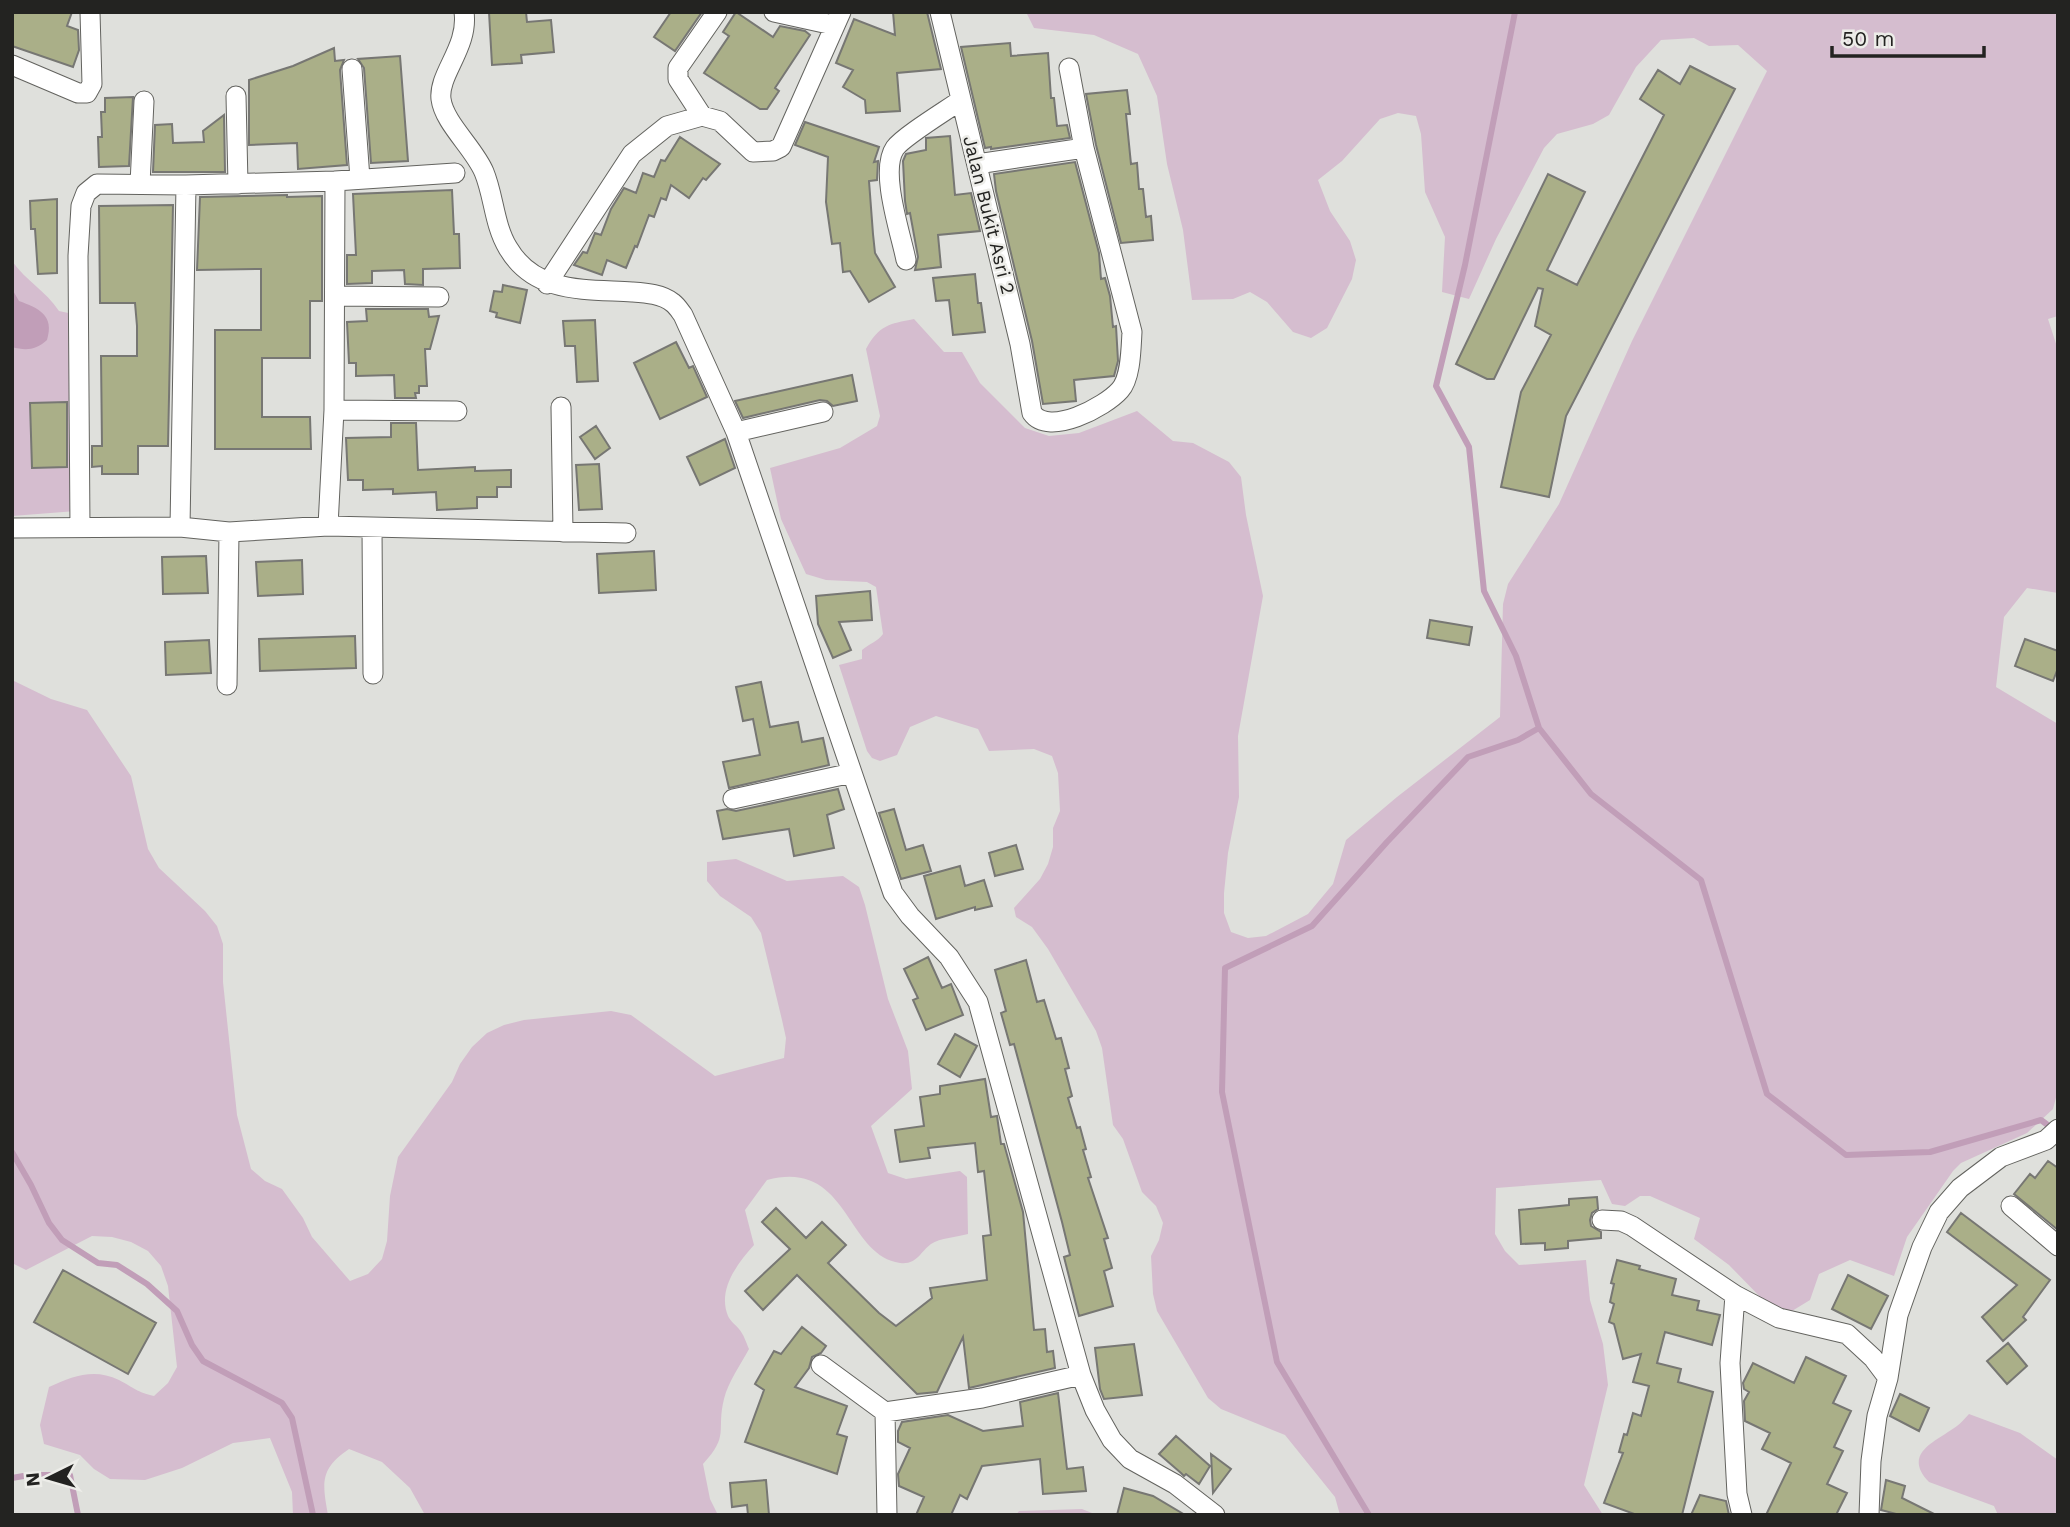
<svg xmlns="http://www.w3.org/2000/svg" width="2070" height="1527" viewBox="0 0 2070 1527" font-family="'Work Sans',sans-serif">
<rect width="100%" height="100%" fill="#dfe0dc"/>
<path fill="#d5bdcf" d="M1026,12H2058V316L2048,319L2058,350V593L2027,588L2004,617L1996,687L2058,724V1090L2053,1109L2027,1133L1961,1163L1953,1171L1907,1237L1894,1276L1850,1260L1819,1274L1810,1300L1792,1311L1771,1308L1729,1265L1694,1239L1700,1218L1650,1196H1640L1625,1206L1612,1204L1601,1180L1496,1188L1495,1234L1505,1251L1519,1265L1586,1260L1590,1300L1603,1344L1608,1385L1584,1485L1603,1515H1340L1335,1497L1285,1435L1221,1409L1208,1398L1157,1311L1153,1294L1151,1256L1159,1240L1163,1223L1156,1206L1142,1192L1123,1139L1113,1125L1102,1048L1096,1031L1048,949L1032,927L1016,917L1014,908L1040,879L1048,864L1053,847V828L1060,811L1058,773L1052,756L1034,749L989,751L978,729L936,716L910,727L897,755L880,761L872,758L867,751L839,665L862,659V650C870,643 877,642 883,634L876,587L867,582L826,580L806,574L781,519L770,468L840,448L877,426L880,416L866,349C879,325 889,324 914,319L944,352H962L980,383L1025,428L1049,436L1079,433L1137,411L1173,441L1193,443L1229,462L1241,477L1246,515L1263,596L1238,736L1239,797L1228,853L1224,893V913L1231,932L1248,938L1266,936L1308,914L1333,884L1346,840L1397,797L1500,717L1503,604L1508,584L1559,504L1632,341L1767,71L1738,45L1709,46L1694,38L1661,40L1636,67L1609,115L1593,124L1557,134L1544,148L1496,239L1469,299L1442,292L1445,237L1425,192L1421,134L1416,116L1398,113L1380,119L1342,161L1318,180L1330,211L1350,241L1356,260L1352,279L1327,328L1311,338L1293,332L1267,302L1250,292L1233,299L1192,300L1183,230L1167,164L1157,96L1138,54L1094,35L1034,28Z
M12,261C26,281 46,291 59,311L73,314L76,511L12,516Z
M12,680L51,699L87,710L131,776L148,849L159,868L205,911L217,926L223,944V982L237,1115L251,1169L265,1181L282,1189L303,1218L312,1237L350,1281L368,1274L382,1259L387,1241L390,1196L398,1157L452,1082L460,1064L472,1047L487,1033L504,1025L524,1020L611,1011L631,1015L715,1076L784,1058L786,1038L782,1020L761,933L751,917L720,896L707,881V862L736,859L787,881L843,876L859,887L865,905L888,999L908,1051L912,1089L871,1126L888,1173L906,1179L960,1171L967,1177L968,1234C957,1237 940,1238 931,1244C920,1252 917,1265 900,1263C845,1255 849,1158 767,1180L745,1210L754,1245C738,1263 717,1289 728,1316C730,1321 736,1325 739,1329C744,1335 746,1342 749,1349C741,1364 728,1382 724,1399C716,1431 730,1435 703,1464L710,1499L718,1515H425L410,1488L382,1462L349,1449C320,1469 322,1482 328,1515H293L292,1492L270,1438L233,1443L182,1468L145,1480L110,1479L94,1469L80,1455L44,1444L40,1425L49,1387C73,1376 94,1368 119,1380C134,1388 137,1392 154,1396L168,1383L177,1367L168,1286L161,1266L148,1251L131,1242L112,1237L92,1236L26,1270L12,1263Z
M1969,1414L2020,1433L2058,1460V1515H1998L1994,1506L1929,1482C1901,1453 1937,1441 1957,1426C1961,1423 1965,1418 1969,1414Z
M1082,1509L1097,1515H1016L1019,1511Z"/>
<path fill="#c19eb8" d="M12,289L19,301C38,308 55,315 47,340C36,350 26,351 12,347Z"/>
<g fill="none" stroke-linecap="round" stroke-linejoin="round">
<path stroke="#c19eb8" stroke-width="6" d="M1515,12L1465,265L1436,386L1469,447L1484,591L1516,656L1539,728L1591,794L1701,880L1767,1094L1846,1155L1930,1152L2041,1120L2053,1129
M12,1152L31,1185L49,1223L62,1240L98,1263L117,1265L147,1284L177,1311L192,1345L203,1361L282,1403L292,1418L313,1515
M12,1478L29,1475H70L78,1515
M1369,1515L1277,1362L1222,1092L1225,968L1312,926L1387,842L1468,757L1518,740L1539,728"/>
</g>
<path fill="#aaaf88" stroke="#777773" stroke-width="2" d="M12,12H72L67,26L78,30L79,50L73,67L12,46Z
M489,12H526L527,22L551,20L554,52L521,55L522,63L492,65Z
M671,12H702L675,51L654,37Z
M736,12L773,37L780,26L805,31L810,35L775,88L779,91L767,109H760L704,73L729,36L723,32Z
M893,12H927L941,69L897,73L900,111L866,113L865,100L843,87L853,70L836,63L854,19L895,35Z
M1010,43L1011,56L1048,53L1051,98H1054L1057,126L1067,125L1070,138L991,149V147L985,148L961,47Z
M334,48L335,61L344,60L340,70L347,165L298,169L297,143L249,145V80L293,66Z
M400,56L408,161L371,163L364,68L358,59Z
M1690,66L1735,89L1566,416L1549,497L1501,487L1521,392L1551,335L1535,326L1543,289L1538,288L1494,379H1487L1456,364L1548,174L1585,192L1547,270L1577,285L1664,115L1640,99L1658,70L1680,84Z
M1127,90L1130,114H1126L1131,164L1137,163L1139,189H1143L1146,217L1151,216L1153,240L1121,243L1096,145L1086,94Z
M133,97L129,166L99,167L98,137H102L101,112H105V98Z
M224,115L225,172H153L155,125L172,124L173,143L204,142L203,131Z
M805,122L879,147L874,162L878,161L877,180L869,181L873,234L875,253L895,287L869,302L850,271L843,272L840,243L832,244L826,202L828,157L795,145Z
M950,136L955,195L971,193L980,231L938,235L941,267L915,270L918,257L910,213L907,214L905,201L903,161L906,154L926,150V138Z
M680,137L720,164L706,180L703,178L689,198L671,185L666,200L661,198L654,217L649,215L637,247L635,246L626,268L607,260L602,275L574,265L583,252L587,253L595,233L601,235L611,209L624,188L636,193L643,173L654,177L661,160L665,161Z
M1075,162L1099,253L1101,279L1105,278L1110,296L1113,327L1116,326L1118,361L1114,376L1074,380L1076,401L1043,404L1032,341L996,191L994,174Z
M452,190L454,234H459L460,268L423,269V285L405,284L404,270L372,271V283L347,284V255H356L353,194Z
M287,195V197L322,196V301H310V358H262V417H310L311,449H215V330H261V269L197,270L200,197Z
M57,199V273L38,274L35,229H31L30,201Z
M173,205L168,446H138V474H102V466L92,467V446H102L101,356H137V326L135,303H100L99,206Z
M975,274L978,303H981L985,332L953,335L949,300L936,301L933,278Z
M503,285L527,290L520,323L496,317L497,313L490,311L494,291L502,292Z
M366,309H428L429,317L439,316L430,349H425L427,386H419V393H415L416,398H395L394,375L356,376V363H349L347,322L367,321Z
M595,320L598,381L577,382L575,346H565L563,321Z
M676,342L689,368L693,366L707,397L660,419L634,363Z
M852,375L857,401L833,406L827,401L820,400L743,418L735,401Z
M67,402V467L32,468L30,403Z
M391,423H416L418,470L475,467V471L511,470V487H497V497H477V508L437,510L436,492L393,494V489L363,490V480H348L346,438L391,437Z
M596,426L610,448L595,459L580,437Z
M725,439L735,468L700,485L687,457Z
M599,464L602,509L579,510L576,465Z
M654,551L656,590L599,593L597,554Z
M206,556L208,593L163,594L162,557Z
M302,560L303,594L258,596L256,562Z
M870,591L872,620L839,622L851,650L833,658L818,624L816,596Z
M1430,620L1472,627L1469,645L1427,638Z
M355,636L356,668L260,671L259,639Z
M2025,639L2058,651V668L2053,681L2015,666Z
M209,640L211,673L166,675L165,642Z
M761,682L770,727L798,722L802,742L823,738L829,765L729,788L723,762L760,755L753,719L743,721L736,687Z
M838,789L844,809L827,815L834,848L794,856L789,829L723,839L717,811L727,809L736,811Z
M894,809L906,850L923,845L931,871L901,879L879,813Z
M1016,845L1023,869L995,876L989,853Z
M960,866L965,886L984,880L992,906L975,910V907L936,919L924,876Z
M928,957L942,988L951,984L963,1015L926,1030L913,1000L918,998L904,969Z
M1026,960L1037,1002L1044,1000L1056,1039L1061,1038L1069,1068L1065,1069L1072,1096L1068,1098L1077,1128L1080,1127L1086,1149L1083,1150L1091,1177L1088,1178L1108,1238L1104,1239L1112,1268L1104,1271L1113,1306L1079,1316L1064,1257L1070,1255L1062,1222L1014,1044L1010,1045L1001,1013L1006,1011L995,970Z
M955,1034L977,1046L960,1077L938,1064Z
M985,1079L991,1117L997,1116L1001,1144H1004L1023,1212L1034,1330L1045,1329L1047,1352L1053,1351L1055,1368L969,1388L963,1337L937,1392L917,1394L797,1275L763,1310L745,1291L790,1249L762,1222L776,1208L806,1238L822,1222L846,1245L828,1263L879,1313L896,1326L932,1298L930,1288L987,1280L983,1236L991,1235L984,1171L978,1172L975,1143L928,1148L930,1158L900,1162L895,1130L924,1126L920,1097L940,1094V1086Z
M2048,1161L2058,1168V1230L2014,1194L2030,1174L2035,1178Z
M1597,1197L1598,1209L1592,1213L1590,1220L1591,1226L1601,1232V1238L1568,1241V1248L1545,1250V1243L1521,1244L1519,1210L1569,1205V1199Z
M1961,1213L2050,1280L2023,1317L2026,1320L2003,1341L1982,1317L2017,1285L1947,1232Z
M1617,1260L1640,1266L1639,1269L1676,1279L1672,1295L1699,1301L1697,1310L1720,1315L1712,1345L1665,1332L1657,1363L1681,1369L1678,1382L1713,1392L1682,1515H1637L1604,1503L1623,1453L1619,1452L1624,1434L1627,1435L1633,1413L1641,1416L1649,1386L1633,1382L1641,1354L1623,1359L1614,1324L1609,1322L1614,1304L1610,1302L1614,1284L1611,1283Z
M63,1270L156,1323L128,1374L34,1322Z
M1848,1275L1888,1296L1871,1329L1832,1309Z
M802,1327L826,1346L821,1353L812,1357L809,1368L795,1387L847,1406L837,1434L847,1437L837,1474L745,1442L764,1390L755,1384L774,1351L781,1354Z
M2008,1343L2027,1366L2007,1384L1987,1361Z
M1134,1344L1142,1395L1104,1399L1100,1389L1095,1348Z
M1806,1357L1846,1376L1833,1403L1851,1411L1834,1447L1843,1451L1827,1484L1847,1493L1836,1515H1766L1791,1463L1762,1449L1770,1433L1745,1421L1744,1401L1749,1392L1744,1389L1743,1383L1753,1363L1794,1383Z
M1058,1393L1067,1469L1083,1467L1086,1491L1043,1494L1040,1459L982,1466L967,1499L960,1495L951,1515H916L924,1497L899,1486L898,1474L910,1448L898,1442V1431L902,1422L948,1415L983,1431L1023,1426L1020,1402Z
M1900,1394L1929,1408L1919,1431L1890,1416Z
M1176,1436L1210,1466L1199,1484L1186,1474L1184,1476L1181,1473L1159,1454Z
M1211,1454L1231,1469L1213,1493Z
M766,1480L769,1515H748L747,1505L732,1507L730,1483Z
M1886,1480L1905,1486L1902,1498L1936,1515H1900L1881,1510Z
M1124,1488L1153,1496L1185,1515H1117Z
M1700,1495L1726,1501L1729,1515H1691Z"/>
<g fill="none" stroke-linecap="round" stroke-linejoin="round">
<defs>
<path id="street" d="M464,12C469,47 438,74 441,99C444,123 474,148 484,172C494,196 494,225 508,248C535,294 585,289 632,292C646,293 662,294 673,303C677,306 680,311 683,315L736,432L893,893L910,916L949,957L978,1002L1081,1375L1095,1410L1112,1440L1130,1459L1175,1484L1215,1515
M774,12L833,25
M940,12L1020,344L1032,413C1049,437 1105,407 1120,390C1131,378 1131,348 1132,332L1084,148L1069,68
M12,65L78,93H87L92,84L90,12
M352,69L360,179
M236,96L238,184
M702,116L678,79V68L717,12
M977,164L1084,148
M335,181L455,173
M140,184L144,101
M906,260C901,234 879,171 895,148C904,136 947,110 961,100
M547,284L632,154L667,126L702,116L720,121L753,152L773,151L781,147L841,12
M335,296L439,297
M561,407L563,532
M334,410L457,411
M736,432L823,412
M180,527L186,185
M12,528L180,527L229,532L328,526L626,533
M80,528L78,256L81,206L86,193L97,184L186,185L335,181L334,410L328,526
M372,528L373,674
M227,685L229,532
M733,799L852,773
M2011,1206L2058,1246
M1602,1220L1621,1221L1632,1226L1735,1295L1730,1363L1737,1494L1742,1515
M1735,1295L1779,1318L1847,1334L1873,1358L1888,1378
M821,1365L885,1412L982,1398L1081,1375
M885,1412L887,1515
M1869,1515L1871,1461L1877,1416L1888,1378L1898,1315L1922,1247L1939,1212L1960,1188L2001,1157L2046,1140L2058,1129"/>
</defs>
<use href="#street" stroke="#63635f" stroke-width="21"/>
<use href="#street" stroke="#fff" stroke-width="19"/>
</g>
<g text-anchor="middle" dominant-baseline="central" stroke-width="5" stroke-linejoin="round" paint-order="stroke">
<g font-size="19" fill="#232321" stroke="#edede9">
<text transform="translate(989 215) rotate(76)">Jalan Bukit Asri 2</text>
</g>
</g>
<rect width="2070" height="1527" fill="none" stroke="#232321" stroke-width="28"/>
<g transform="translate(49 1478) rotate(265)" stroke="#edede9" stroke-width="5" paint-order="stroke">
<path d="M0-5L12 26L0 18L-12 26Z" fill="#232321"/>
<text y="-10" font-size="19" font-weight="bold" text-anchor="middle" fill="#232321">N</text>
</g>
<path d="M1832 46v10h152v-10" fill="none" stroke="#232321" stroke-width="3.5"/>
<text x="1842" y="46" font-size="21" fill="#232321" stroke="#edede9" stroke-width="5" paint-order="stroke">50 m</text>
</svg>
